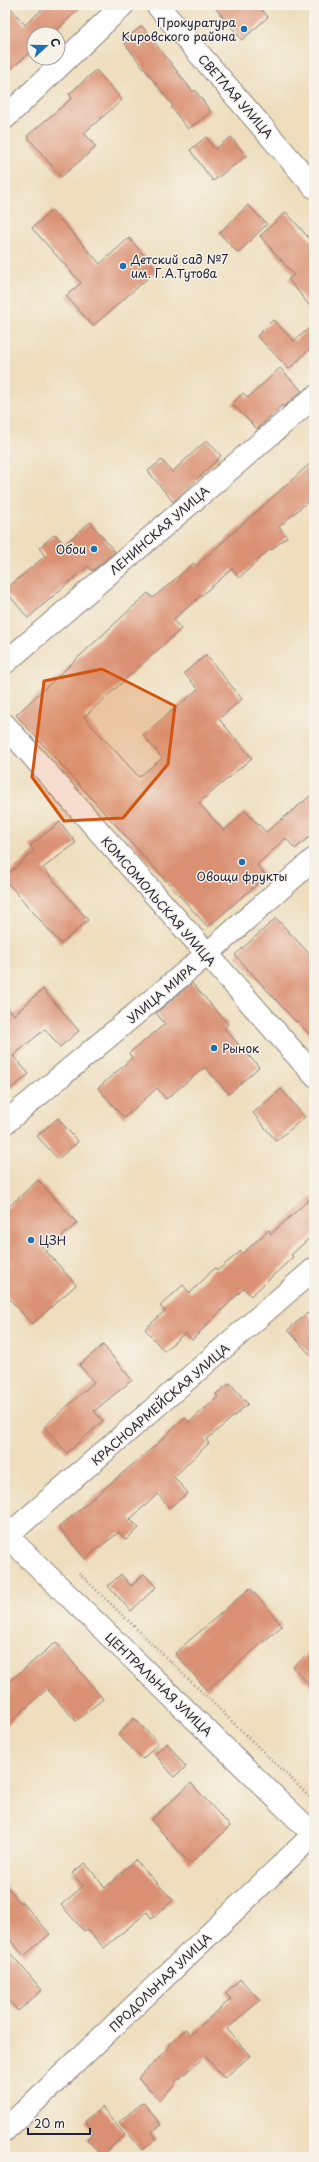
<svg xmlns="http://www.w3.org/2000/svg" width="319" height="2162" viewBox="0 0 319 2162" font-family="'Playpen Sans',sans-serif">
<rect width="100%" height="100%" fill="#f7f3e8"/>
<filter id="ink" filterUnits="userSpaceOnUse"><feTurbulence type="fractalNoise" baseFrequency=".025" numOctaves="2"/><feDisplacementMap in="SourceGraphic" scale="8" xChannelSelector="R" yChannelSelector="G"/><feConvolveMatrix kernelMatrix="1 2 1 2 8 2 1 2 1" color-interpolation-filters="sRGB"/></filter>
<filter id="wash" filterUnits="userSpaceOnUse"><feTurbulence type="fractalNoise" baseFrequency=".012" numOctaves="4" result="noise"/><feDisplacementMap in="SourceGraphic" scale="16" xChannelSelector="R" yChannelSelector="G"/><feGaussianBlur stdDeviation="0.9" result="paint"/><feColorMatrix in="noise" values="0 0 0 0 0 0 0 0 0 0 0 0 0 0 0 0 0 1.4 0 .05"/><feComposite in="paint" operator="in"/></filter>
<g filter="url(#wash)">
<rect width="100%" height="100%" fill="#eedebe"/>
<g id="blocks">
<path fill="#da9072" d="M5,5H8L25,25L47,5H83L52,34H34V49L5,74Z
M213,5H258L268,17L242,40Z
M142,26L193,92L195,90L211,112L188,129L171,107L173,106L123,41Z
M96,70L122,100L84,133L96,147L61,177L27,136L72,98L69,94Z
M206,137L215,149L231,137L246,156L213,181L190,150Z
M248,205L267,224L238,253L219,233Z
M52,210L100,264L129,238L157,270L93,326L66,296L81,283L32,228Z
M286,212L314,244V311L288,279L294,275L260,236Z
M273,320L294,341L314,324V345L289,369L257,336Z
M280,368L302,391L284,407L282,405L257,429L232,404L243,393L248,398Z
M207,440L221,456L173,502L148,471L162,460L172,472Z
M314,460V496L279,527L287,537L271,550L270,549L239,578L232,569L173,620L181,629L84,717L139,777L162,758L143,735L198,689L184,673L206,655L242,699L219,719L252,758L199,803L224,831L245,811L266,832L314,793V833L295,849L286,838L257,865L266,876L208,927L16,715L148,593L153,598L194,563L196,566Z
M90,522L115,552L92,571L88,566L28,618L5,590L45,556L39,548L55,534L64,545Z
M60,822L76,843L43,868L88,920L61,944L5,880V877L34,851L30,846Z
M276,918L314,959V1039L297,1021L296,1022L235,955Z
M192,983L228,1024L224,1028L259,1067L229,1094L205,1067L166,1099L157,1088L124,1118L98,1088L132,1058L129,1053L165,1024L156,1013Z
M43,989L79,1031L60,1047L45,1029L13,1056L29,1074L5,1094V1004L14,1015Z
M281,1089L305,1117L276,1141L253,1113Z
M58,1118L78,1142L58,1159L37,1136Z
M38,1180L77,1223L46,1251L76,1285L32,1324L5,1294V1210Z
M314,1195V1234L291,1255L293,1257L251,1296L244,1288L192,1340L185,1333L164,1351L145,1329L165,1311L160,1306L183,1285L190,1293L215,1268L218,1270L241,1251L243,1253L269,1230L271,1234Z
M307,1313L314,1321V1359L288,1330Z
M103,1345L132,1380L94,1411L103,1421L67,1453L44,1427L94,1382L79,1365Z
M230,1383L248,1404L206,1440L209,1443L174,1477L188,1493L169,1508L158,1494L130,1519L139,1528L126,1540L119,1532L85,1559L59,1527L157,1444L185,1417L189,1422L218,1397L216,1394Z
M121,1574L131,1586L144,1574L156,1587L131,1611L108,1586Z
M250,1588L282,1626L207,1690L175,1653Z
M56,1642L103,1699L76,1721L47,1689L5,1727V1685Z
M314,1649V1690L293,1667Z
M134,1718L158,1743L143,1759L118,1735Z
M167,1743L186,1767L174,1777L155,1754Z
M191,1783L230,1826L190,1864L151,1820Z
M135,1860L173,1900L152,1919L147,1912L104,1948L87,1929L84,1931L61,1905L83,1886L72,1873L85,1863L105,1888Z
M5,1884L20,1903L22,1902L50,1934L24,1956L5,1934Z
M5,1947L42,1990L18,2011L5,1997Z
M240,1979L260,2000L227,2029L250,2056L224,2078L205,2056L174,2083L175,2085L159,2100L138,2078L170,2047L168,2045L186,2029L190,2035L231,1999L225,1993Z
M143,2102L161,2125L152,2132L157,2139L142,2150L119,2122Z
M102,2107L125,2135L101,2156L87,2139L94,2133L85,2121Z"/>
</g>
</g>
<g filter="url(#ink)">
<use href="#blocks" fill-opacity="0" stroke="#88807c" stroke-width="1"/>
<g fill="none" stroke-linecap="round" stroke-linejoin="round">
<defs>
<path id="minor" d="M157,5L314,187
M5,118L123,5
M5,663L314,397
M5,725L314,1075
M5,1123L206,955L314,859
M5,1534L314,1835
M5,1538L314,1269
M5,2130L314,1834"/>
</defs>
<use href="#minor" stroke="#88807c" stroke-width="24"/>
<path stroke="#88807c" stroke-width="2.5" stroke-dasharray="1 3" stroke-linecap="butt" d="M79,1573L314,1801"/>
<use href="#minor" stroke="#fff" stroke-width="22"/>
</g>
</g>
<path fill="#d45411" fill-opacity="0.2" stroke="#d45411" stroke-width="3" stroke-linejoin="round" d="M102,669L175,706L168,764L123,818L64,821L32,777L44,681Z"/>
<g fill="#1f6fb2" stroke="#f7f3e8" stroke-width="1.5">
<circle cx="244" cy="29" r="4"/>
<circle cx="123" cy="266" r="4"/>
<circle cx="94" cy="549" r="4"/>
<circle cx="242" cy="862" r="4"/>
<circle cx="214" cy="1048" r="4"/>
<circle cx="31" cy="1240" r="4"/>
</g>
<g text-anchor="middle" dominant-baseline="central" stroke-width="3" stroke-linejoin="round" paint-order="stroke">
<g font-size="12" fill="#22223b" stroke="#f7f3e8" text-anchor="start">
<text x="236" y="22" text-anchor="end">Прокуратура<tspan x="236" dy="14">Кировского района</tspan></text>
<text x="131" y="259">Детский сад №7<tspan x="131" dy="14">им. Г.А.Тутова</tspan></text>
<text x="86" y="549" text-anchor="end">Обои</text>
<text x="242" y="876" text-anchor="middle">Овощи фрукты</text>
<text x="222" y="1048">Рынок</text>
<text x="39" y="1240">ЦЗН</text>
</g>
<g font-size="12" fill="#22223b" stroke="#f7f3e8">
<text transform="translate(236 96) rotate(49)">СВЕТЛАЯ УЛИЦА</text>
<text transform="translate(159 530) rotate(-41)">ЛЕНИНСКАЯ УЛИЦА</text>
<text transform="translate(159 901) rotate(49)">КОМСОМОЛЬСКАЯ УЛИЦА</text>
<text transform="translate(161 993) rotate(-40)">УЛИЦА МИРА</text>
<text transform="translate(160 1404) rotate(-41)">КРАСНОАРМЕЙСКАЯ УЛИЦА</text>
<text transform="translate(159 1684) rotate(44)">ЦЕНТРАЛЬНАЯ УЛИЦА</text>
<text transform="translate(160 1982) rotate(-44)">ПРОДОЛЬНАЯ УЛИЦА</text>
</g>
</g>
<rect width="319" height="2162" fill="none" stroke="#f7f3e8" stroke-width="20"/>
<g transform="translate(46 46) rotate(69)"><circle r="19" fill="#f7f3e8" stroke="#a29fa3"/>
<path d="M0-3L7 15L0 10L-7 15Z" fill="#1f6fb2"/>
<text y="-6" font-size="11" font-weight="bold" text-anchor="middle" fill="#22223b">С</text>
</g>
<path d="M28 2128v6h62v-6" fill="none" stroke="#22223b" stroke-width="2"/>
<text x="34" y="2128" font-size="12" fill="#22223b" stroke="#f7f3e8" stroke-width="3" paint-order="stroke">20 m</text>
</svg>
